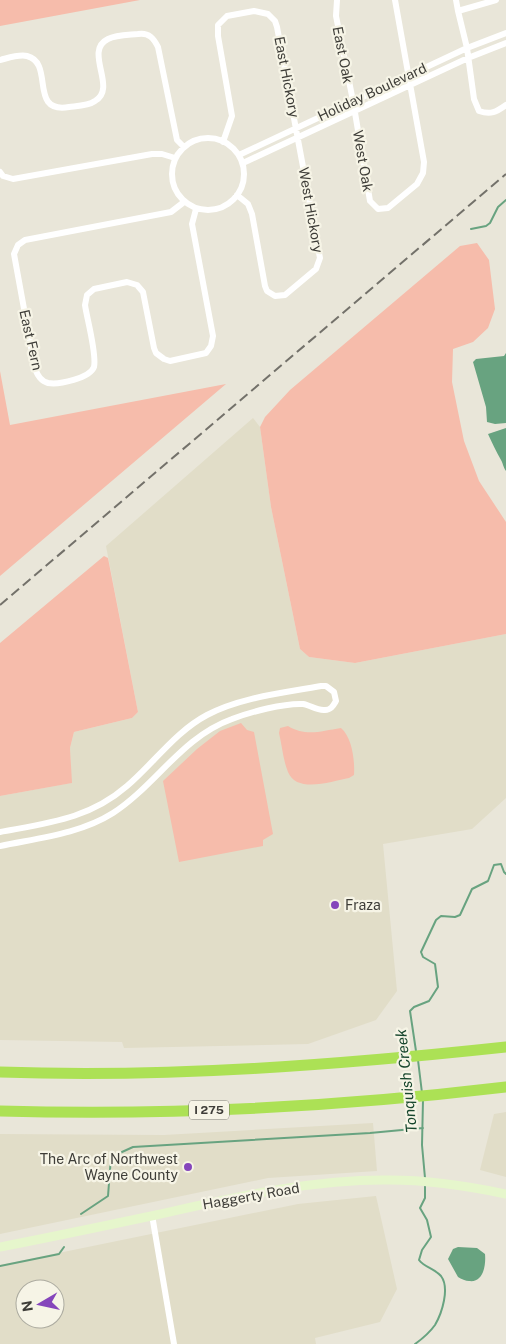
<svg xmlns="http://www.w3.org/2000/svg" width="506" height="1344" viewBox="0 0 506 1344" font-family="'Public Sans',sans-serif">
<rect width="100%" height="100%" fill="#e9e6d9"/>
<path fill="#e1ddc8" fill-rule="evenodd" d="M253,418L260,427L271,507L300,649L309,657L355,663L506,634V798L472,829L383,844L397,991L376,1020L308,1044L124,1048L122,1042L0,1040V796L71,783L70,748L74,732L132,718L138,712L106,546Z
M506,1112V1177L480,1170L494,1114Z
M373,1123L377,1171L268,1178L0,1234V1134L164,1135Z
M376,1196L397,1289L380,1322L315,1338L316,1344H0V1265L298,1204ZM25,1289H55V1319H25Z"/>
<path fill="#f6bcab" d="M0,0H140L0,26Z
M477,243L489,260L495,309L488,328L473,342L453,349L452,382L464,441L479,481L506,522V634L355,663L309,657L300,649L271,507L260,427L265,417L290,390L460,246Z
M0,371L10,425L226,384L0,576Z
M104,556L108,558L138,712L132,718L74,732L70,748L72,783L0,796V643Z
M241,723L247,730L254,732L273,834L263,840V846L179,862L163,781L197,749L220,731Z
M288,726C306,737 321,731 341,728C352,737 355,761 354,775L349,778C332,781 297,794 288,772C283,760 282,745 279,733L280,728Z"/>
<path fill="#68a380" d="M506,353V423L495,424L487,422L486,407L473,362L476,359L504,356Z
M506,428V471C503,467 503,463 501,460C496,451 492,443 488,434Z
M458,1247L477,1248L485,1254C486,1264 484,1283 469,1281C466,1281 461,1279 458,1277L448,1259L453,1249Z"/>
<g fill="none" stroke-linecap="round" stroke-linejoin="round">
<path stroke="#68a380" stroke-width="2" d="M471,229L486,226L490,223L498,207L506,200
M416,1051L410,1011L414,1007L429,1001L438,987L435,964L423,957L421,952L436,920L441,916L455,917L460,915L472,889L488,881L494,865L501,864L504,872L506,874
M418,1060L422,1093
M423,1100L422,1145L425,1178
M81,1214L108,1196L111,1157L133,1147L370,1133L423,1128
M0,1266L59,1254L64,1247
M415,1344C422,1339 430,1332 435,1325C442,1313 450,1288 441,1276C435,1269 424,1267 419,1260L422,1250L431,1237L427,1220L420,1208L425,1198V1185"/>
<path stroke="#fff" stroke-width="6" d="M337,0L336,16L353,101L370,201L378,209L388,208L417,184L423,173L424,162L395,0
M456,0L458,11L496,0
M458,11L467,48L474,99L479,111C491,115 496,112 506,105
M0,60C8,58 19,54 27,56C55,63 28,114 69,107C77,106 88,106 95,101C118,88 83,51 108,39C116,35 129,35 138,34C149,32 154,39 158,47L177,140L184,147
M172 174a36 36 0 1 1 72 0a36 36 0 1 1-72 0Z
M223,142L232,116L218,36V25L227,16L254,11L268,14L275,21L277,27L320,258L316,269L285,295L275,296L267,291L265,286L252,214L248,204L237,195
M239,155L467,48L506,33
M243,163L468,58L506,43
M0,172L3,176L13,179L152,154H162L175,158
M184,202L171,212L25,240L18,245L14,254L35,369C38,376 41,381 48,383C59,385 90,378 94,367C97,354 87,319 85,305L87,295L94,289L127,282L137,285L143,292L154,348L156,353L164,359L170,361L206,353L211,346L213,336L192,224L196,209
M0,832C48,823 89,819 127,786C154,763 175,732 207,715C241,697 284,693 321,686H326L334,692L336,701C333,706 331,710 325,710C317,711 310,705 303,704C284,703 250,712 232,719C182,737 156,785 113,813C80,834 38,838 0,846
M152,1215L174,1344"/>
<path stroke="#e6f6cc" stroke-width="9" d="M0,1247C52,1237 104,1226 156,1215C233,1198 310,1179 389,1180C428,1180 468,1186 506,1194"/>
<path stroke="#ace155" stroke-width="11" d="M0,1072C169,1078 338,1065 506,1047
M0,1111C169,1116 338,1107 506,1087"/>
<path stroke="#73716a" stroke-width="2" stroke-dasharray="10 5" stroke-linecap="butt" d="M0,605L506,174"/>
</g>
<g fill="#8545bb" stroke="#f6f4e6" stroke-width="2">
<circle cx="335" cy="905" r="5"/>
<circle cx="188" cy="1167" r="5"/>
</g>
<g text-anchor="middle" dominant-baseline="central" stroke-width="4.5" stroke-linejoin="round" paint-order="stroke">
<rect fill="#f6f4e6" stroke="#75746c" stroke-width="1" x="189" y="1100.5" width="40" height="19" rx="4"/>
<g font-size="12" font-weight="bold" fill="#3e3d38">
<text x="209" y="1110">I 275</text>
</g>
<g font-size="14" fill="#3e3d38" stroke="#f6f4e6">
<text transform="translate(343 55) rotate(79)">East Oak</text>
<text transform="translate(287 77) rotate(79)">East Hickory</text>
<text transform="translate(372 92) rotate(-25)">Holiday Boulevard</text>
<text transform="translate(363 161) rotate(80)">West Oak</text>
<text transform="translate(311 210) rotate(80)">West Hickory</text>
<text transform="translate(31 340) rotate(77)">East Fern</text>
<text transform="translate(251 1196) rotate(-10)">Haggerty Road</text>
</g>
<g font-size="14" fill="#3e3d38" stroke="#f6f4e6" text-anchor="start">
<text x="345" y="905">Fraza</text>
<text x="178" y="1159" text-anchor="end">The Arc of Northwest<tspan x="178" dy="16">Wayne County</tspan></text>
</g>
<g font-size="15" font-style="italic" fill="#18472e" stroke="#f6f4e6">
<text transform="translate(406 1081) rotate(-96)">Tonquish Creek</text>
</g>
</g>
<g transform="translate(40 1304) rotate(261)"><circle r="24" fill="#f6f4e6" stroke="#acaba0"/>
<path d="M0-4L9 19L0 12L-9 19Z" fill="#8545bb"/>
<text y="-8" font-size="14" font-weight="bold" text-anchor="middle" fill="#3e3d38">N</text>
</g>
</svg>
